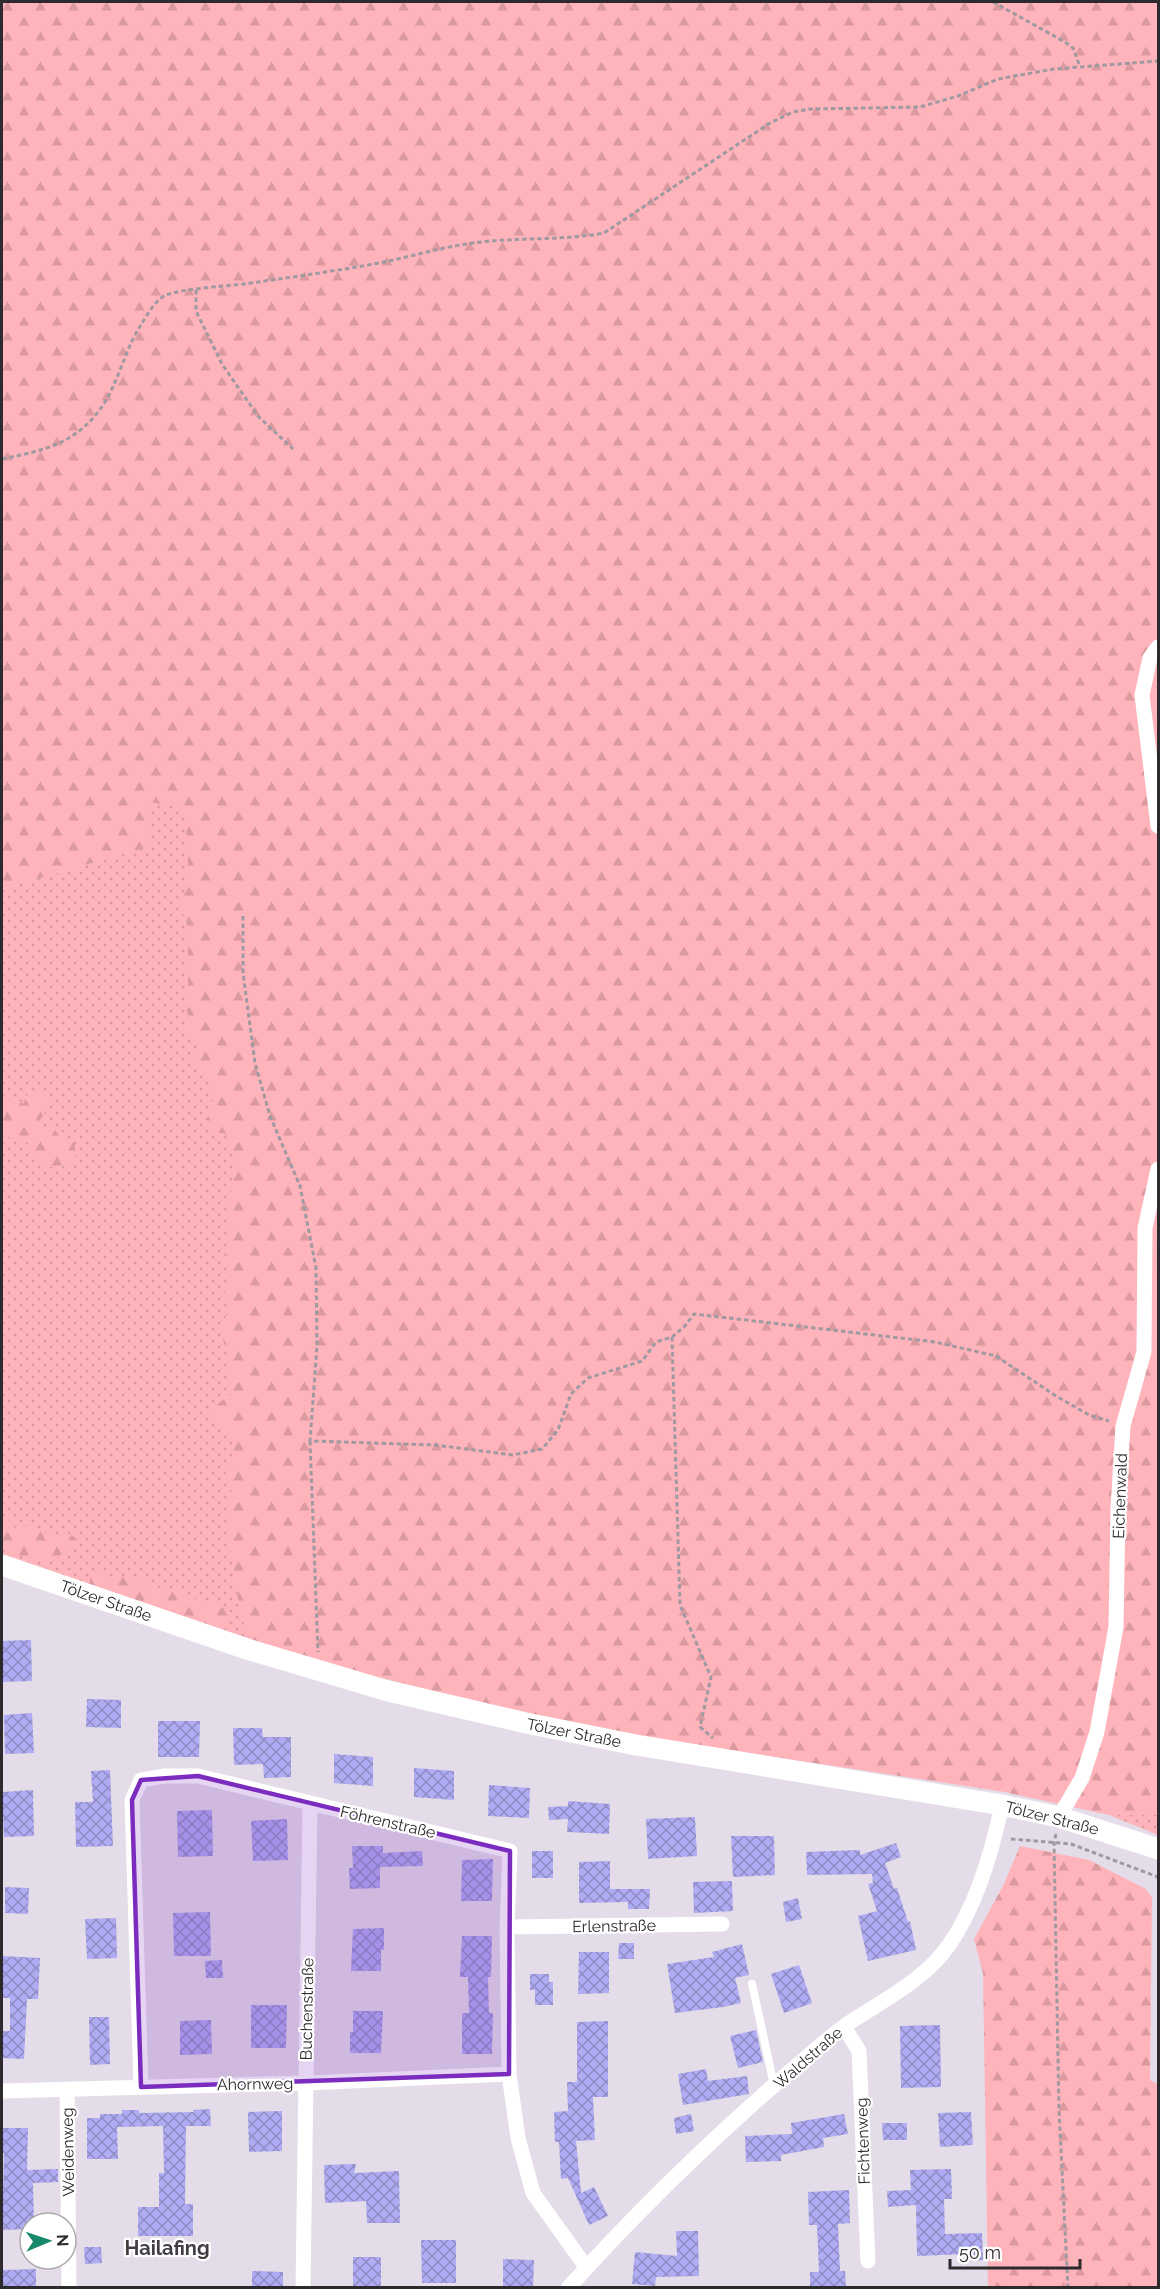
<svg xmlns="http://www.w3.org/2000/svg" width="1160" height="2289" viewBox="0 0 1160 2289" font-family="Raleway,sans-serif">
<defs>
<pattern id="grass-dots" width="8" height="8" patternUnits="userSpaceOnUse" patternTransform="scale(1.5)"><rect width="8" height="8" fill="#ffb3ba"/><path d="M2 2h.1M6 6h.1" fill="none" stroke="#db9aa0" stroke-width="1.8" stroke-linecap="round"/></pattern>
<pattern id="forest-firs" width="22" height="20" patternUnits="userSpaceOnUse" patternTransform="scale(1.5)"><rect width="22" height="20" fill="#ffb3ba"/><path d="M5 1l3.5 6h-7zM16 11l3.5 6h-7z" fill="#db9aa0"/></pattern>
<pattern id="building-cross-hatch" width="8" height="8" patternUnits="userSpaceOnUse" patternTransform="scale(1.5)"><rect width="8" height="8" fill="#afacf3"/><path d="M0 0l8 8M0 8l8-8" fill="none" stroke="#8f8cc5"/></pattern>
</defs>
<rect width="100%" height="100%" fill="#e4dce8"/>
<path fill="url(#grass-dots)" d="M192,794L234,1160L247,1638L2,1555V889L147,847L148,802Z
M1109,1815H1158V1835Z"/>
<path fill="url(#forest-firs)" d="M2,2H1158V1815H1109L1005,1792L638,1736L523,1713L337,1667L247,1638L235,1585L226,1518L232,1492L224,1477C237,1449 237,1435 211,1415L217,1404L231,1395L228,1356L221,1333L228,1308L224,1295L231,1276L222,1261L229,1244L228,1217L234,1160L226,1134L211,1131L207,1120L213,1103L211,1080L198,1069L193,1058L199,1051L197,1042L185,1033L189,1019L185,1004L188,984V941L186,920L182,912L181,902L186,890L188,861L186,825L183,811L172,806L149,802L148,847L2,889Z
M41,1092L47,1097L50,1106L39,1121L42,1134L54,1129L63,1140L74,1141L76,1154L70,1163L54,1167L39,1166L28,1143L2,1135V1102L4,1104L13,1097L23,1104L28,1093Z
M11,1520L13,1528L26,1525C37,1531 47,1532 59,1537L67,1532L75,1538C61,1559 52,1565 27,1558C17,1555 9,1552 2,1544V1522Z
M100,1572L114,1577L137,1578L154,1587L176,1590L204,1603H222L228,1611L230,1622L224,1630L89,1585L91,1574Z
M1020,1846L1089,1860L1146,1889L1152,1898L1150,2080L1158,2084V2287H988L983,1973L974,1939L1003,1886Z"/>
<path fill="url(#building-cross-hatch)" d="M31,1640L32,1681L2,1682V1641Z
M87,1699L121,1700V1728L86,1727Z
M32,1713L34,1753L5,1754L4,1715Z
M158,1721H200L199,1757H158Z
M233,1728H262L263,1737H291V1777L264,1778L263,1764L234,1765Z
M334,1754L373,1757V1786L334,1783Z
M414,1768L454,1771V1800L414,1797Z
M110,1770L113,1846L76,1847L75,1802H93L91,1771Z
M489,1785L530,1788L529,1818L488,1816Z
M33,1790L34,1836L4,1837L2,1792Z
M568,1801L610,1804L609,1834L567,1832L568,1819L549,1820L548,1807L568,1806Z
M212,1810L213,1856L178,1857L177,1811Z
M695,1817L697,1856L648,1859L646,1819Z
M287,1819L288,1860L253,1861L251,1821Z
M731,1836H774L775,1875L733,1877Z
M896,1843L901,1857L885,1863L894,1889L897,1888L908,1922L910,1921L916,1950L868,1961L858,1916L877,1911L868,1884L873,1883L872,1874L807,1875L806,1852L860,1850V1855Z
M352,1846H383V1853L422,1851L423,1866L380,1867V1888L350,1889L349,1868H353Z
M532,1851H553V1878H532Z
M493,1859L492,1901H461L462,1860Z
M610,1861V1889H650L649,1909H628V1902L579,1903V1862Z
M732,1881L733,1911L694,1913L693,1882Z
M5,1887L29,1888L28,1914L5,1913Z
M798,1898L802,1919L786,1922L783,1902Z
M210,1912L211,1956H174L173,1913Z
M116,1918L117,1958L87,1959L85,1919Z
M384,1928V1950H381V1971H351L353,1929Z
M462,1936H492L491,1977H488L489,2013H493L492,2054H462V2013H469L468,1977H460Z
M619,1943H634V1959H618Z
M742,1944L749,1975L735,1978L741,2003L723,2007L675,2013L667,1964L714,1957L712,1952Z
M579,1952H609V1993L578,1994Z
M2,1956L40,1958L38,1999H27L24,2059L2,2058V2031H10V1998H2Z
M222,1960L223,1978H206L205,1961Z
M799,1965L812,2003L784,2013L771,1974Z
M530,1974H549V1982H553V2005H535V1990H530Z
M251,2005H287L286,2048H251Z
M353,2011H383L381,2053H350V2032H353Z
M89,2017H109L110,2064L90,2065Z
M211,2020L212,2054L180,2055V2021Z
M608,2021V2097H593L595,2140L576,2141L581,2193L594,2187L608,2216L589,2225L568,2178L561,2179L559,2142H555L554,2112L568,2111L567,2082H577V2022Z
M940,2025L941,2087L901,2088L900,2026Z
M756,2030L763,2062L738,2068L730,2036Z
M706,2069L708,2081L747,2076L749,2094L683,2105L678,2074Z
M210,2109L211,2126H186L185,2204H193V2236H138V2207H159V2173H164L163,2126L117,2127L118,2159H87V2118H100V2114H122V2110H139V2113L194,2112L193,2110Z
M282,2111V2151L249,2152L248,2112Z
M971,2112L973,2145L940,2147L938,2113Z
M691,2114L694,2131L676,2134L674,2118Z
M844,2114L848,2134L823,2138L824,2147L781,2155V2161L746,2162L745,2136L792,2134L791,2123Z
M882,2123H907V2140H883Z
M2,2128H28L27,2170L58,2169V2182L33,2183L34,2223H30V2229L2,2230L4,2153H2Z
M356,2164L354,2173L399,2171L400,2223H367L366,2201L325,2203L324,2165Z
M951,2169L952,2199H944L945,2234L982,2233L983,2260L968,2261L967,2254L917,2256L916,2205L888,2207L887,2191L911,2190L910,2170Z
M849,2190L850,2223L838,2224L840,2271H845L846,2288H810V2272H819L817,2225H809L808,2192Z
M676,2231H698L699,2276L656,2277L655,2286L632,2284L635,2252L677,2256Z
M421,2240H456V2283H422Z
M84,2247H101L102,2263L85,2264Z
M353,2257H381V2288H353Z
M503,2259L534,2260L533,2288H503Z
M36,2269V2288H2V2270Z
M252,2271L283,2272V2288H252Z"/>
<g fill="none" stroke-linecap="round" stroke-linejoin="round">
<path stroke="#9f99a2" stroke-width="3" stroke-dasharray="4.5 3" stroke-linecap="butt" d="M993,2L1065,42L1073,48L1080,67
M196,290V311L222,364L258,416L293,449
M2,459C46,450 79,443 105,402C119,379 125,351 139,328C146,317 153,303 164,296C179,288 237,286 258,282C300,276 342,270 384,262C413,256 443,247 473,243C516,237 561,241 604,233L770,123L793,112L810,109L920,107L958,96L998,79L1054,69L1158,61
M243,916V973L255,1063L270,1116L300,1186L316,1268L317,1346L310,1441L435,1445L513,1455L542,1449L558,1430L571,1394L588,1378L642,1361L656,1342L672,1337L684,1327L694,1314L935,1342L996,1356L1056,1396L1089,1415L1109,1421
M672,1337L680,1605L711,1677L700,1727L713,1738
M310,1441L318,1652
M1056,1834L1054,1843L1059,2110L1068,2288
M1011,1839L1071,1844L1158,1877"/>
<path stroke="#fff" stroke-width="8" d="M752,1984L774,2085"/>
<path stroke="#fff" stroke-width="15" d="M1158,647L1150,658L1142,695L1158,826
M1059,1817L1082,1778L1097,1732L1116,1627L1118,1509L1123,1426L1144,1352L1145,1228L1158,1169
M507,1927L722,1924
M844,2027L859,2051L868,2261
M141,2087L132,1800L141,1780L165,1776H198L510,1851L507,1927L509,2074L518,2138L533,2193L586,2267
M67,2089L69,2288
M2,2091L306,2083L509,2074
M303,2288L310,1803
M568,2288C644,2204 727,2124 814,2051C824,2042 835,2033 846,2025C881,2001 924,1981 949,1945C977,1905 992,1852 1002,1805"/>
<path stroke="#fff" stroke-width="21" d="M2,1565L247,1649L388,1691L526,1723L636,1745L1002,1805L1059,1817L1158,1849"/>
</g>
<path fill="#7b2cbf" fill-opacity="0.2" stroke="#7b2cbf" stroke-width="4.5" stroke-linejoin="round" d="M198,1776L510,1851L509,2074L141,2087L132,1800L141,1780Z"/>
<g text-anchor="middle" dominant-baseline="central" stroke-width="4.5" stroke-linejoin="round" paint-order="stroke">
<g font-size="16" fill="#2d2a2e" stroke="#fff">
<text transform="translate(1120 1496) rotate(-88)">Eichenwald</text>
<text transform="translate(106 1601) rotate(19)">Tölzer Straße</text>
<text transform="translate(574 1733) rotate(11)">Tölzer Straße</text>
<text transform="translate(1052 1818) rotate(14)">Tölzer Straße</text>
<text transform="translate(388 1822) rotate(13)">Föhrenstraße</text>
<text transform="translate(614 1926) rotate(-1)">Erlenstraße</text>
<text transform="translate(307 2009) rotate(-89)">Buchenstraße</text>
<text transform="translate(808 2058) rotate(-41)">Waldstraße</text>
<text transform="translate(255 2084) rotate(-1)">Ahornweg</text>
<text transform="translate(863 2141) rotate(-92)">Fichtenweg</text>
<text transform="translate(68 2152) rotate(-91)">Weidenweg</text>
</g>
<g font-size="20" font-weight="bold" fill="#423c45" stroke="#fff">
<text x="167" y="2248">Hailafing</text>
</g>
</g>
<rect width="1160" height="2289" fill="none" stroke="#2d2a2e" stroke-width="6"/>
<g transform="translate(48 2241) rotate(88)"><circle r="28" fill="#ffffff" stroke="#abaaab" stroke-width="1.5"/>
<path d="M0-4.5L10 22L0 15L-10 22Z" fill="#15896a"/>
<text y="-9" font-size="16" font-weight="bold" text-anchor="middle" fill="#2d2a2e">N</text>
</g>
<path d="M950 2259v9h130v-9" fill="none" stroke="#2d2a2e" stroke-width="3"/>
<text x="959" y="2259" font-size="18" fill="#2d2a2e" stroke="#ffffff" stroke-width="4.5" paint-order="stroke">50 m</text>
</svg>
